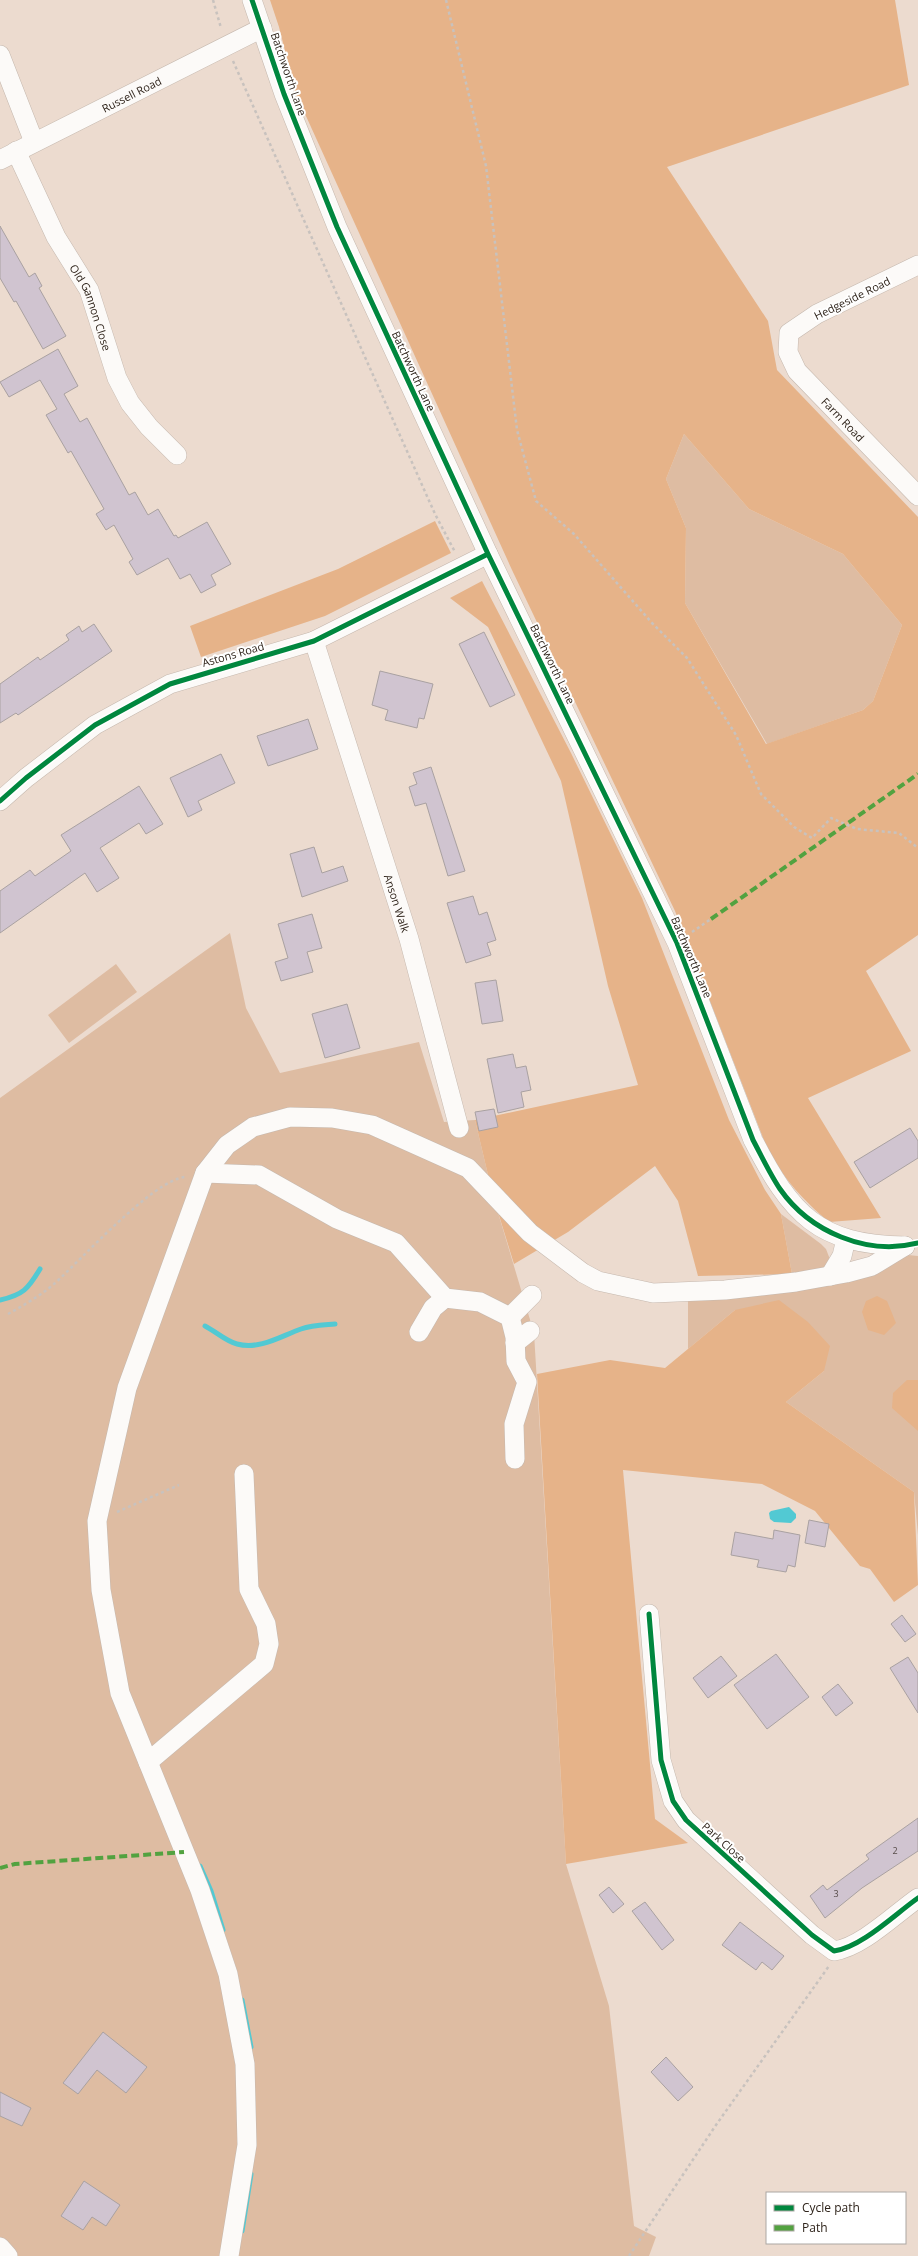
<svg xmlns="http://www.w3.org/2000/svg" width="918" height="2256" viewBox="0 0 918 2256" font-family="'Open Sans',sans-serif">
<rect width="100%" height="100%" fill="#ecdbcf"/>
<path fill="#debca2" d="M684,434L749,509L843,554L902,625L873,701L863,710L767,744L685,603L686,528L666,479Z
M230,933L246,1008L280,1073L419,1042L444,1122L475,1120L493,1196L534,1333L566,1864L609,2006L634,2226L656,2237L649,2256H0V1098Z
M116,964L137,992L69,1043L48,1015Z
M781,1214L821,1244L826,1249L831,1262L828,1267L792,1274Z
M908,1255L918,1256V1535L914,1492L786,1402L824,1371L735,1310L688,1349V1300Z"/>
<path fill="#e6b389" fill-rule="evenodd" d="M270,0H895L909,85L667,167L768,321L777,370L918,517V935L866,971L911,1051L808,1098L881,1218L829,1222C801,1198 789,1184 769,1153L675,911L512,570L296,94L279,27ZM684,434L749,509L843,554L902,625L873,701L863,710L766,744L685,603L686,528L666,479Z
M435,521L451,553L325,616L201,657L190,626L338,569Z
M482,581L571,753L642,898L729,1120L765,1190L781,1214L792,1274L698,1276L678,1201L655,1166L568,1232L514,1264L493,1196L475,1120L638,1085L608,986L561,781L488,627L450,598Z
M877,1296L887,1301L896,1323L884,1335L868,1330L862,1312L866,1301Z
M779,1300L808,1322L830,1346L824,1371L786,1402L914,1492L918,1585L894,1602L870,1569L860,1566L815,1511L762,1484L623,1470L655,1819L688,1843L566,1864L537,1374L610,1360L665,1368L735,1310Z
M907,1380H918V1431L892,1408L893,1393Z"/>
<path fill="#52c9d3" d="M789,1507L796,1514V1518L791,1523L774,1522L770,1519L769,1513L771,1511Z"/>
<g fill="none" stroke-linecap="round" stroke-linejoin="round">
<path stroke="#52c9d3" stroke-width="5" d="M0,1300C23,1295 28,1289 40,1269
M205,1326C215,1331 227,1342 237,1344C260,1350 281,1336 301,1329C312,1325 323,1325 335,1324
M200,1866L211,1891L223,1930
M242,2000L251,2047
M242,2231L251,2174"/>
</g>
<path fill="#d0c4d0" stroke="#a9a1a1" d="M0,226L29,277L35,273L42,286L39,288L66,336L43,349L16,301L14,302L0,278Z
M58,349L78,386L64,394L80,422L87,418L129,495L135,492L148,515L158,509L174,536L176,535L178,538L207,522L231,564L211,575L216,585L201,593L190,574L180,579L168,558L137,575L129,562L133,559L114,525L106,530L96,514L104,509L71,451L68,453L46,415L57,409L40,380L9,397L0,382Z
M94,624L112,651L18,715L16,713L0,723V684L38,657L40,660L69,640L66,635L79,626L82,632Z
M484,632L515,695L490,707L459,644Z
M380,671L433,684L424,719L419,718L417,728L385,720L388,710L372,705Z
M308,719L318,749L268,766L257,736Z
M221,754L235,783L198,801L202,810L188,817L170,778Z
M431,767L465,871L448,876L426,803L415,806L409,787L417,784L413,773Z
M139,786L163,824L146,834L139,823L100,848L119,878L97,892L85,873L0,933V891L30,870L35,876L71,851L61,835Z
M314,847L322,873L343,866L348,881L302,897L290,854Z
M473,896L479,915L487,912L496,940L487,943L491,955L466,963L447,903Z
M312,914L322,948L307,952L313,972L281,981L275,962L288,958L278,924Z
M496,980L503,1021L482,1024L475,983Z
M347,1004L360,1048L325,1058L312,1014Z
M513,1054L516,1068L526,1066L531,1090L521,1092L524,1107L498,1113L487,1059Z
M494,1109L498,1127L479,1131L475,1112Z
M910,1128L918,1141V1158L870,1188L854,1162Z
M809,1520L829,1524L825,1547L805,1543Z
M774,1530L800,1535L795,1567L788,1565L786,1572L757,1567L759,1560L731,1555L735,1532L773,1539Z
M902,1615L916,1634L905,1642L891,1624Z
M776,1654L809,1697L767,1729L734,1685Z
M721,1656L737,1676L708,1698L693,1678Z
M908,1657L918,1673V1713L890,1668Z
M838,1684L853,1703L836,1716L822,1697Z
M918,1818V1851L862,1888L825,1918L810,1896L823,1885L827,1890L869,1859L866,1855Z
M609,1887L624,1904L613,1913L599,1895Z
M645,1902L674,1940L662,1950L632,1911Z
M740,1922L784,1956L772,1970L762,1962L756,1970L722,1945Z
M103,2032L147,2067L126,2093L97,2070L78,2094L63,2083Z
M666,2057L693,2087L678,2101L651,2072Z
M0,2092L31,2108L22,2126L0,2116Z
M84,2181L120,2205L106,2226L92,2217L83,2230L61,2216Z"/>
<g fill="none" stroke-linecap="round" stroke-linejoin="round">
<defs>
<g id="minor">
<path d="M252,0L284,94L337,227L488,554L677,943L753,1140C791,1214 818,1245 905,1246"/>
<path d="M0,55L34,142"/>
<path id="s1" d="M16,151L56,237L89,290L117,378L130,403L149,427L177,455"/>
<path id="s2" d="M0,160L262,28"/>
<path id="s3" d="M918,265L817,314L789,333L788,352L797,371L918,496"/>
<path id="s4" d="M314,641L409,939L459,1128"/>
<path d="M0,801L26,778L95,725L170,684L314,641L488,554"/>
<path d="M205,1173L259,1175L337,1219L396,1243L445,1298L480,1302L510,1317L515,1337L516,1361L527,1382L514,1424L515,1459"/>
<path d="M830,1276L842,1256L846,1239"/>
<path d="M510,1317L532,1295"/>
<path d="M419,1332L433,1308L445,1298"/>
<path d="M515,1343L530,1331"/>
<path d="M649,1614L661,1760L673,1801L686,1820L812,1935L834,1951C862,1947 895,1914 918,1898"/>
<path d="M148,1762L264,1664L269,1644L266,1624L249,1589L244,1474"/>
<path d="M0,2247L8,2256"/>
<path d="M229,2256L247,2145L245,2064L228,1974L200,1890L120,1693L101,1590L97,1521L127,1388L205,1173L227,1145L253,1127L290,1117L332,1118L372,1125L468,1168L530,1233L583,1273L598,1281L653,1293L725,1290L796,1282L846,1273L872,1266L905,1246"/>
</g>
</defs>
<use href="#minor" stroke="#c5b8ae" stroke-width="20"/>
<path stroke="#c8c2be" stroke-width="2.5" stroke-dasharray="3 3" stroke-linecap="butt" d="M213,0L221,28
M446,0L486,166L517,430L536,501L574,534L652,623L687,658L736,735L761,794L794,827L812,838L831,818L857,829L899,833L918,848
M233,61L435,514L455,552
M692,932L711,919
M8,1314C24,1305 40,1296 54,1284C81,1260 153,1180 185,1177
M117,1512L179,1485
M629,2256L716,2125L829,1966"/>
<use href="#minor" stroke="#fcfaf8" stroke-width="19"/>
<path stroke="#52a240" stroke-width="4" stroke-dasharray="8 4" stroke-linecap="butt" d="M711,919L918,774
M0,1868L15,1864L184,1852"/>
<defs>
<path id="cycleway" d="M252,0L284,94L337,227L488,554L677,943L753,1140C762,1157 770,1174 780,1189C810,1232 867,1256 918,1243
M0,801L26,778L95,725L170,684L314,641L488,554
M649,1614L661,1760L673,1801L686,1820L812,1935L834,1951C862,1947 895,1914 918,1898"/>
</defs>
<use href="#cycleway" stroke="#fff" stroke-width="8"/>
<use href="#cycleway" stroke="#00873e" stroke-width="5"/>
</g>
<g text-anchor="middle" dominant-baseline="central" stroke-width="4" stroke-linejoin="round" paint-order="stroke">
<g font-size="9" fill="#564b48">
<text x="895" y="1850">2</text>
<text x="836" y="1893">3</text>
</g>
<g font-size="11" fill="#2e231a" stroke="#fff">
<text transform="translate(289 74) rotate(71)">Batchworth Lane</text>
<text stroke="none"><textPath href="#s2" startOffset="147">Russell Road</textPath></text>
<text transform="translate(852 298) rotate(-26)">Hedgeside Road</text>
<text stroke="none"><textPath href="#s1" startOffset="174">Old Gannon Close</textPath></text>
<text transform="translate(414 371) rotate(65)">Batchworth Lane</text>
<text stroke="none"><textPath href="#s3" startOffset="253">Farm Road</textPath></text>
<text transform="translate(233 654) rotate(-16)">Astons Road</text>
<text transform="translate(553 664) rotate(64)">Batchworth Lane</text>
<text stroke="none"><textPath href="#s4" startOffset="275">Anson Walk</textPath></text>
<text transform="translate(692 957) rotate(67)">Batchworth Lane</text>
<text transform="translate(724 1842) rotate(42)">Park Close</text>
</g>
</g>
<rect x="766" y="2192" width="140" height="52" fill="#ffffff" stroke="#aba7a3"/>
<rect x="774" y="2205" width="20" height="6" fill="#00873e" stroke="#aba7a3"/>
<text x="802" y="2212" font-size="12" fill="#2e231a">Cycle path</text>
<rect x="774" y="2225" width="20" height="6" fill="#52a240" stroke="#aba7a3"/>
<text x="802" y="2232" font-size="12" fill="#2e231a">Path</text>
</svg>
